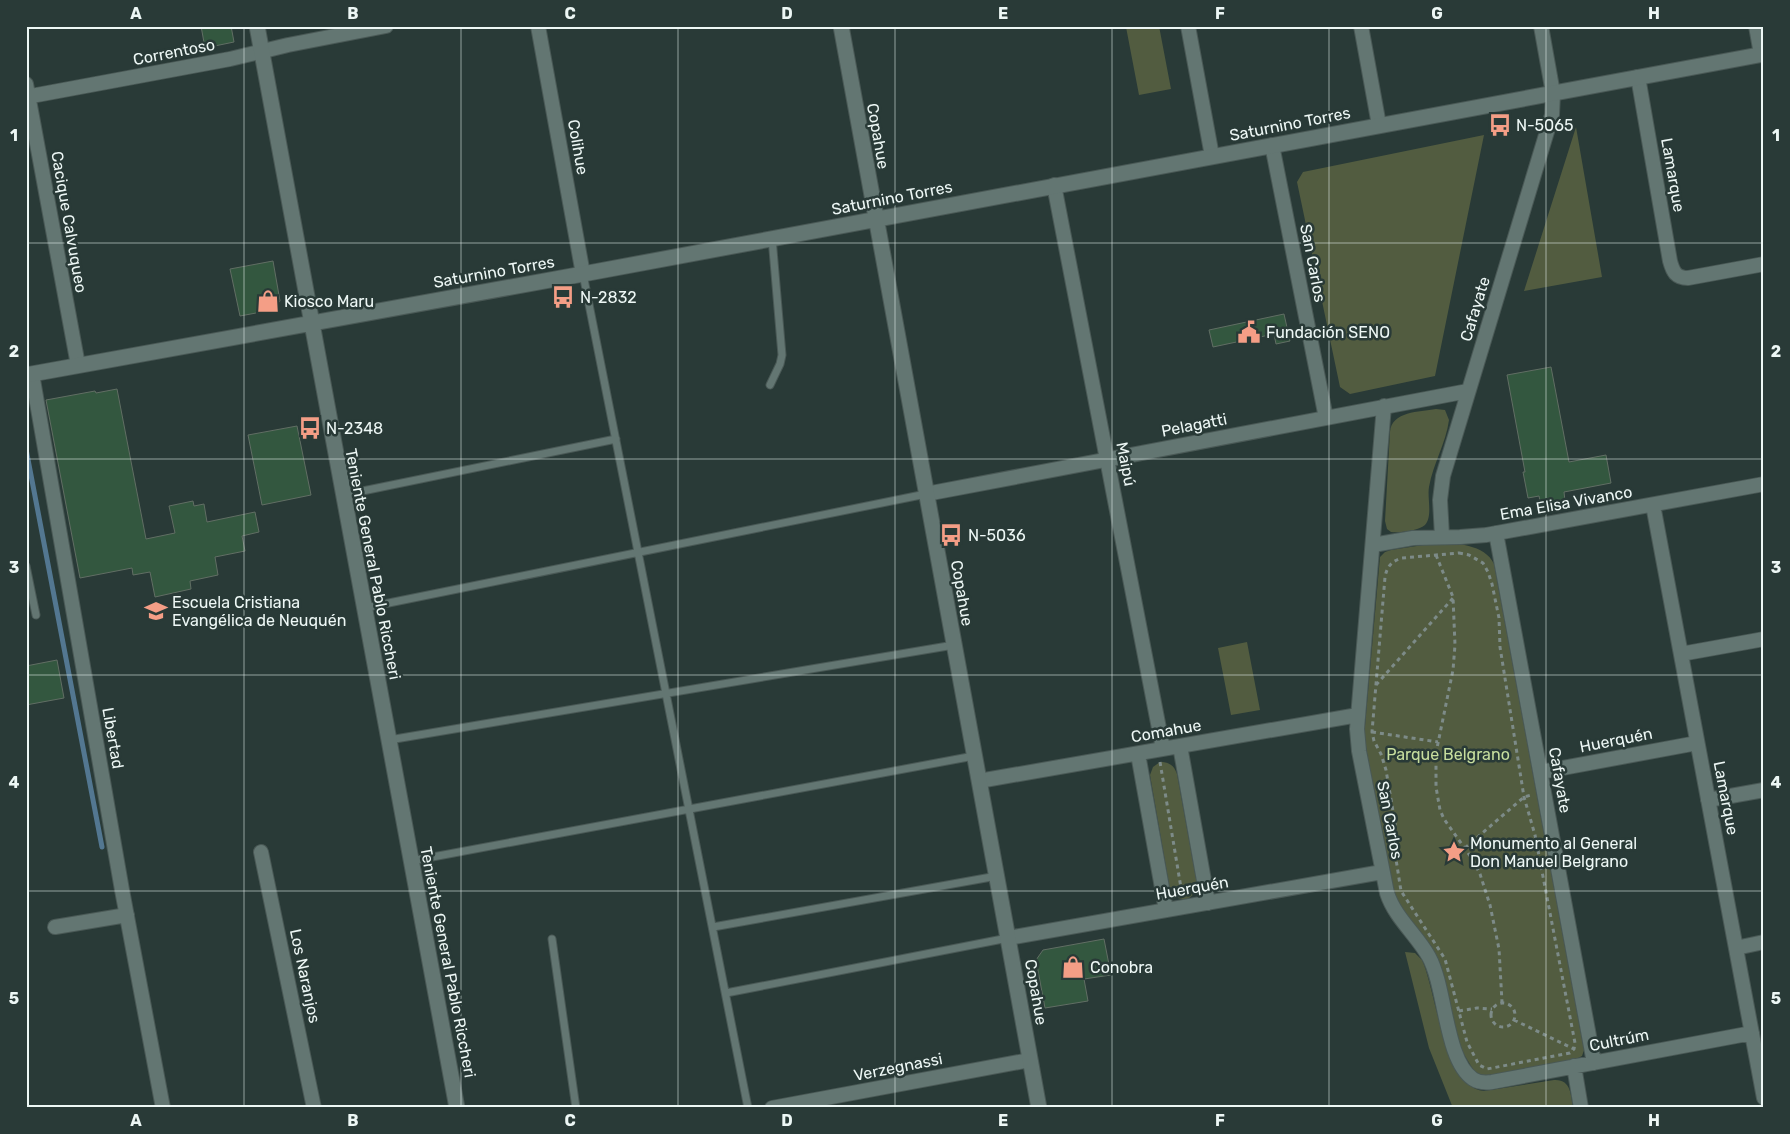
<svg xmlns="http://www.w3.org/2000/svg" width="1790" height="1134" viewBox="0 0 1790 1134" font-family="Rubik,sans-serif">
<rect width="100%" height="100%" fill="#293a37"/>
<path fill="#525c40" d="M1130,26H1159L1171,89L1139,95L1126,27Z
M1576,127L1602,277L1524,291Z
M1484,135L1435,376L1350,394L1340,387L1297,182L1303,172Z
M1436,409L1445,410L1449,420C1446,443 1433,464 1429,487C1427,498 1433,516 1425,525C1418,531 1399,533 1391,532L1387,529L1385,521L1390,432C1392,411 1419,412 1436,409Z
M1436,543C1455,543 1485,544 1494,564L1584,1050L1582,1056L1576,1059L1486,1076H1483L1474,1071L1462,1051L1458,1040L1444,980L1394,898L1364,737L1380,557L1385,552L1391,550Z
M1247,642L1260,710L1231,715L1218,648Z
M1160,762C1169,762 1174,765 1177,774L1197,884L1195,893L1188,899C1179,900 1174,897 1170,890L1150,775L1153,767Z
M1405,952L1415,953L1422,960C1436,990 1444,1088 1484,1091L1554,1080C1571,1079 1571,1095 1573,1108H1453L1429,1048Z"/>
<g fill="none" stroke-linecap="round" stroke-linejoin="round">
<path stroke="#537791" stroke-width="5" d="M26,449L102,847"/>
</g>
<path fill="#33573f" stroke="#616e64" d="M201,26H231L234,42L205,48Z
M273,261L280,301L272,310L240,316L230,269Z
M1284,314L1290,341L1276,344L1274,334L1213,347L1209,330Z
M1551,367L1569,462L1606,455L1611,483L1564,492L1565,501L1541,505L1539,496L1528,498L1523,472H1525L1507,375Z
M117,389L146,539L175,533L169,506L193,501L194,506L204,504L207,522L255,512L259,532L242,536L245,551L215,557L218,575L190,581L191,589L155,597L150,572L133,575L132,568L80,578L46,400L95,391L96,393Z
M297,426L311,495L262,505L248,435Z
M57,660L64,698L26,705V666Z
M1104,939L1111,975L1084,979L1088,1001L1045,1008L1036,960L1043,950Z"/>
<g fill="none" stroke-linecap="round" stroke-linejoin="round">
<defs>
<path id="service" d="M583,274L748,1108
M770,385L780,364L782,355L772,238
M343,495L616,439
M26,566L36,615
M364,608L926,494
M389,740L954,645
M411,861L974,756
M713,927L997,876
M552,939L576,1108
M726,993L1008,938"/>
<path id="minor" d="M538,26L583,274
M1188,26L1212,156
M1361,26L1379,125
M1756,26L1761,54
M1638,77L1670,261C1673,272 1676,278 1688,278L1764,264
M26,84L78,365
M26,97L230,59L288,45L386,26
M1272,145L1326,418
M1054,185L1163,749
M32,374L122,890L163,1108
M1384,406L1357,729L1359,751L1387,893C1395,918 1417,935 1429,957C1446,988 1445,1060 1473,1079C1479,1083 1485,1083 1492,1082L1752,1033
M926,494L1468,391
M1653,505L1764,1098
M1496,533L1594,1063
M1442,536L1440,500L1443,476L1552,115L1553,93L1541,26
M1373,545L1413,538L1460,537L1486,535L1764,484
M1681,654L1764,639
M1180,746L1208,903
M1138,754L1166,910
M1541,772L1697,743
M979,781L1358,715
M1708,800L1764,790
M261,852L314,1108
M55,927L127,915
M1008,938L1382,872
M1736,948L1764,942
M1574,1066L1581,1108
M772,1108L1030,1060"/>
<path id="tertiary" d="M257,26L457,1108
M841,26L1039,1108
M26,375L583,274L1764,54"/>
</defs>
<use href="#service" stroke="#4a5956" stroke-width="9"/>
<use href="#minor" stroke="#4a5956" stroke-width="16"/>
<use href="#tertiary" stroke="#4a5956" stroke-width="17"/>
<path stroke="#7d8b88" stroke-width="3" stroke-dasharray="4 4" stroke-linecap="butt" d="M1459,553L1469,555L1483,563L1488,572L1492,584L1499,618L1500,647L1524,797L1535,835L1575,1043L1574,1049L1570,1053L1487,1069L1479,1065L1467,1042L1445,959L1401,891L1395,853V823L1386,770L1381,754L1374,741L1372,732L1385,577C1387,566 1392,561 1402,558Z
M1436,555L1453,597L1455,645L1453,670L1436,753V787L1440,810L1444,819L1473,860L1480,874L1490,905L1499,949L1502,1002
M1376,685L1453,598
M1372,732L1438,742
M1160,762L1182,894
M1465,848L1524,797L1531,795
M1491 1015a12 12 0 1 1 24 0a12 12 0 1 1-24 0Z
M1459,1011L1477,1008L1492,1009
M1514,1020L1574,1049"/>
<use href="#service" stroke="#637672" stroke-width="7"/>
<use href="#minor" stroke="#637672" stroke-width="14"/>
<use href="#tertiary" stroke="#637672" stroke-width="15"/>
</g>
<path fill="none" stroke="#edf7f5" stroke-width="1" stroke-opacity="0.55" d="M244,26V1108M461,26V1108M678,26V1108M895,26V1108M1112,26V1108M1329,26V1108M1546,26V1108M26,243H1764M26,459H1764M26,675H1764M26,891H1764"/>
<defs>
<symbol id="bus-bare" viewBox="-9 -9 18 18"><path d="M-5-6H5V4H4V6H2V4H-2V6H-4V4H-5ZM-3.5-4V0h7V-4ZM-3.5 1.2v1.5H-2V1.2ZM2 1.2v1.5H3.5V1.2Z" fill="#f49e86" stroke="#293a37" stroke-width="2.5" paint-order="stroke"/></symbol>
<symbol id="shop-bare" viewBox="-9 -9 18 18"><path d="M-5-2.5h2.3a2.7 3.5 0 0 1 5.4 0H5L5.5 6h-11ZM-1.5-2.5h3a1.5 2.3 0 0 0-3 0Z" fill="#f49e86" stroke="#293a37" stroke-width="2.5" paint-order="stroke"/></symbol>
<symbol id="civic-bare" viewBox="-9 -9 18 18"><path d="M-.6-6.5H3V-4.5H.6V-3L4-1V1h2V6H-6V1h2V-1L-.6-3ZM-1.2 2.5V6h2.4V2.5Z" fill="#f49e86" stroke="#293a37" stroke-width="2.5" paint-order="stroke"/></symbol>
<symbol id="school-bare" viewBox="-9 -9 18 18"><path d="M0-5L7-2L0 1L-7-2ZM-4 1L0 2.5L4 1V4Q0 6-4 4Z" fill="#f49e86" stroke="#293a37" stroke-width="2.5" paint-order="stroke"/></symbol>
<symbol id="sight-bare" viewBox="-9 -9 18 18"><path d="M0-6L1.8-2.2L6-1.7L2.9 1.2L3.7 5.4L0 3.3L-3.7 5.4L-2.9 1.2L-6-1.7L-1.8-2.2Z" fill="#f49e86" stroke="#293a37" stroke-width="2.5" paint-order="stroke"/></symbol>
</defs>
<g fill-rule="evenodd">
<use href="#bus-bare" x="1484" y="109" width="32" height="32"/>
<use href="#bus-bare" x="547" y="281" width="32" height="32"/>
<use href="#shop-bare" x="252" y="285" width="32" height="32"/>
<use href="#civic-bare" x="1233" y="316" width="32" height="32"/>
<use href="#bus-bare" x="294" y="412" width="32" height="32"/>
<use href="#bus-bare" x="935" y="519" width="32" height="32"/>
<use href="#school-bare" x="140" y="595" width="32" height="32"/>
<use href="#sight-bare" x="1438" y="836" width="32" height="32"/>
<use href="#shop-bare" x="1057" y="951" width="32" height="32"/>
</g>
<g text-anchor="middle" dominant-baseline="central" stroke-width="5" stroke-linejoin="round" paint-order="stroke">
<g font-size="16" fill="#edf7f5" stroke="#293a37">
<text transform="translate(174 52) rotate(-11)">Correntoso</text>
<text transform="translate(1290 124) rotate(-11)">Saturnino Torres</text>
<text transform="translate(878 136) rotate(80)">Copahue</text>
<text transform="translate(578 147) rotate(80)">Colihue</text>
<text transform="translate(1673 175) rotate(80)">Lamarque</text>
<text transform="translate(892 198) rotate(-11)">Saturnino Torres</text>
<text transform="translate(69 222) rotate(80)">Cacique Calvuqueo</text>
<text transform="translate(1313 263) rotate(79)">San Carlos</text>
<text transform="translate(494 272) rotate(-10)">Saturnino Torres</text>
<text transform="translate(1475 309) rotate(-73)">Cafayate</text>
<text transform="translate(1194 425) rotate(-11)">Pelagatti</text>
<text transform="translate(1126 464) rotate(79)">Maipú</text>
<text transform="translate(1566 503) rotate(-10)">Ema Elisa Vivanco</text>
<text transform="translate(373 564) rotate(79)">Teniente General Pablo Riccheri</text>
<text transform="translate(962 593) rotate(80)">Copahue</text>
<text transform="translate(1166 731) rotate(-10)">Comahue</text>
<text transform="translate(113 738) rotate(80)">Libertad</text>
<text transform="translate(1616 740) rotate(-11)">Huerquén</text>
<text transform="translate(1560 780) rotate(80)">Cafayate</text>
<text transform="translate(1726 798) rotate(79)">Lamarque</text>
<text transform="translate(1390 820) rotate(79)">San Carlos</text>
<text transform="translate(1192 888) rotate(-10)">Huerquén</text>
<text transform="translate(448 962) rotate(79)">Teniente General Pablo Riccheri</text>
<text transform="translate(305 976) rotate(78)">Los Naranjos</text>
<text transform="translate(1036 992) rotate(80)">Copahue</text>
<text transform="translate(1619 1040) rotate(-11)">Cultrúm</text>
<text transform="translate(898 1067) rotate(-11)">Verzegnassi</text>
</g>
<g font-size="16" fill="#edf7f5" stroke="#293a37" text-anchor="start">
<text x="1516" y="125">N-5065</text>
<text x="580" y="297">N-2832</text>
<text x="284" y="301">Kiosco Maru</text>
<text x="1266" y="332">Fundación SENO</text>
<text x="326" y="428">N-2348</text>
<text x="968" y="535">N-5036</text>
<text x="172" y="602">Escuela Cristiana<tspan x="172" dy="18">Evangélica de Neuquén</tspan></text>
<text x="1470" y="843">Monumento al General<tspan x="1470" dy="18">Don Manuel Belgrano</tspan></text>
<text x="1090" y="967">Conobra</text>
</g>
<g font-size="16" fill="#c7de9e" stroke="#293a37">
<text x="1448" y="754">Parque Belgrano</text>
</g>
</g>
<rect width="1790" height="1134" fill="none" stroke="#293a37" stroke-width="55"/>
<rect x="28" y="28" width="1734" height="1078" fill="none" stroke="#edf7f5" stroke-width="2"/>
<g font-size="16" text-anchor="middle" font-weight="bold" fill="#edf7f5">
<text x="136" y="19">A</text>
<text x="353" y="19">B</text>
<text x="570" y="19">C</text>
<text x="787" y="19">D</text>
<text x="1003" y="19">E</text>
<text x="1220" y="19">F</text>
<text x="1437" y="19">G</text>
<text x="1654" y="19">H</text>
<text x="14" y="141">1</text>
<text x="1776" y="141">1</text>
<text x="14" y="357">2</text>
<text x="1776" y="357">2</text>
<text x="14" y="573">3</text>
<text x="1776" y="573">3</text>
<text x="14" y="788">4</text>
<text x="1776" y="788">4</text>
<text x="14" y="1004">5</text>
<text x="1776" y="1004">5</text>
<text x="136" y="1126">A</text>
<text x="353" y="1126">B</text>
<text x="570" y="1126">C</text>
<text x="787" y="1126">D</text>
<text x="1003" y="1126">E</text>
<text x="1220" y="1126">F</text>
<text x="1437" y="1126">G</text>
<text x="1654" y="1126">H</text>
</g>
</svg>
